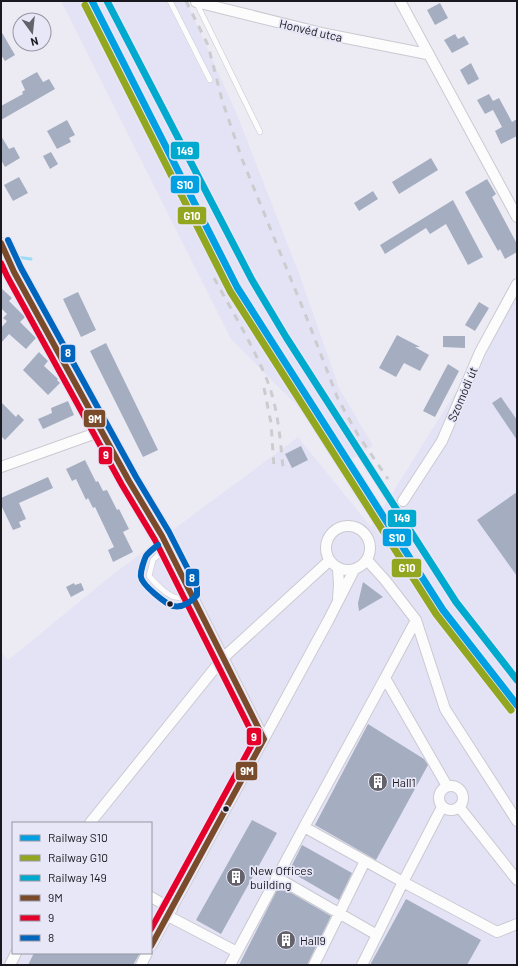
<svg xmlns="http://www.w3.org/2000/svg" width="518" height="966" viewBox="0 0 518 966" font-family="Barlow,sans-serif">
<rect width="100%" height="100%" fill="#ecebf4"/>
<path fill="#e4e3f5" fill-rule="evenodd" d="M61,1H186L236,112L300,276L339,388L373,446L344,464L307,416L231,339Z
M517,294V965H1V652L8,660L12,657L112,575L298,437L371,527ZM13,823H151V953H13Z"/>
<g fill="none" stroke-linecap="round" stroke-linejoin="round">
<path stroke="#9bdcf9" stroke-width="3" d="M9,256L31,259"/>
</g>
<path fill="#a4aec0" d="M440,3L448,18L435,25L427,10Z
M1,31L15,55L5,61L1,55Z
M455,34L458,39L464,36L469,44L452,53L444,40Z
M471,63L479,79L468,85L460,70Z
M37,72L43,82L49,79L55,89L1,120V106L23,94L22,92L25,90L21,81Z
M489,94L493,101L499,98L512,122L517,119V136L501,144L495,131L502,127L493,110L485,114L477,100Z
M67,120L75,135L69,138L71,142L57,149L47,131Z
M1,136L9,149L14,147L20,158L5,167L1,160Z
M51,152L58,164L50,169L43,156Z
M431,158L438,170L399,194L392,182Z
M19,177L28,193L13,201L4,185Z
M487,179L496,194L492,197L517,244V252L505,259L500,249L498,251L465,192Z
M373,191L378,199L359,211L354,203Z
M453,200L483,257L468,265L446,224L430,234L426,228L385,254L380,245Z
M1,288L12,298L9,301L25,317L20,322L36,338L26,349L9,334L1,343V328L7,321L3,318L7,314L2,309L1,310Z
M78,292L96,330L81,337L63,299Z
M479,302L489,308L475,331L465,325Z
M397,335L420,347H415L429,355L420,371L404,363L396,377L379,368Z
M443,336H465V348L443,347Z
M106,343L158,450L143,457L90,351Z
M39,352L48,361L44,366L58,379L57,380L60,383L48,395L23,370Z
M448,364L459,371L435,417L423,411Z
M501,397L517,420V440L492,403Z
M68,401L74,415L43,429L38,419L52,413L51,408Z
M1,402L16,417L18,414L24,420L25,419L5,440L1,436Z
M301,446L308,460L292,468L285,454Z
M85,460L96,482L98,481L103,491L107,490L117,510L119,509L129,529L123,532L133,552L113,562L108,550L114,547L95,507L93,508L88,498L86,500L76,479L72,481L66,469Z
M48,477L53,488L19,503L26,519L19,522L21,527L13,530L1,505V498Z
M517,492V576L477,520Z
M363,582L383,597L359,611L358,603Z
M74,583L75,585L81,583L84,590L71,597L66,587Z
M368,724L424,759L428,765L376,860L315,825Z
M252,820L277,833L221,934L196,920Z
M302,845L352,873L339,900L289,871Z
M279,886L331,916L307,965H239Z
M406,899L481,940L467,965H370Z
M34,953H140L133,965H28Z"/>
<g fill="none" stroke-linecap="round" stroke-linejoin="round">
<defs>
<path id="lane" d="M170,1L210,80
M196,2L260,132
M167,547L153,560L149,576C156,584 164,593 174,597C177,598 188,598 193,599"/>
<path id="street" d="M400,1L517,217
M196,2L326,34L427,54
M1,243L14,272L129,481L162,536L264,739
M1,266L6,267L14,272
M1,467L99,432L100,428
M403,501L442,441L480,352L517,284
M326 548a22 22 0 1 1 44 0a22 22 0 1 1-44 0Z
M367,560L385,580L416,620
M338,598L339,585L338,569
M385,678L304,827L403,882L442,807
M439 798a12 12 0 1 1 24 0a12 12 0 1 1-24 0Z
M447,786L385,678L416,620L445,709L517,821
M460,808L517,880
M90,823L223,658L329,561
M276,877L377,935L362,965
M151,897L172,909
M168,916L237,952
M377,935L403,882L497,932L517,924
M151,946L328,621L354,570
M10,965L16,953
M141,965L147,953
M230,965L304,827
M314,965L365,861"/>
</defs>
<use href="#lane" stroke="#cac9d0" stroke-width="6"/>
<use href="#street" stroke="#cac9d0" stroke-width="12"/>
<use href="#lane" stroke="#fcfcfd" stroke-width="5"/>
<use href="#street" stroke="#fcfcfd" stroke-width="10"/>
<path stroke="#cccccf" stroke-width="3" stroke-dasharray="7 7" stroke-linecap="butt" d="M186,1L208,45L222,100L242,159L308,321L338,399L358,435L388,479
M214,278C232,311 253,345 267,380C278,408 280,438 283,467
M264,388L271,423L274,467"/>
<defs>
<path id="bus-1" d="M1,243L14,272L129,481L162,536L264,739L151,946"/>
<path id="bus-2" d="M1,263L7,276L122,485L155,540L255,739L151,929"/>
<path id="bus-3" d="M8,240L21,268L136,477L169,532L197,587V595C191,602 183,608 173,606C166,604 142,585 141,577C140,572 144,560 146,556C149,552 154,548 158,545"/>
</defs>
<use href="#bus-1" stroke="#e8e7f8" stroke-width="9"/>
<use href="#bus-2" stroke="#e8e7f8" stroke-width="9"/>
<use href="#bus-3" stroke="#e8e7f8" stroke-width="9"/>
<use href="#bus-1" stroke="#7a4b2a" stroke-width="6"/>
<use href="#bus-2" stroke="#e4002b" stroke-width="6"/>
<use href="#bus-3" stroke="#0065bd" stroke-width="6"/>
<defs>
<path id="rail-1" d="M92,1L237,287L443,610L517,705"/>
<path id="rail-2" d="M85,5L230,291L436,614L511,710"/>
<path id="rail-3" d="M107,1L252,280L286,337L456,602L517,680"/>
</defs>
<use href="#rail-1" stroke="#e8e7f8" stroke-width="10"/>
<use href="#rail-2" stroke="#e8e7f8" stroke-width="10"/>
<use href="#rail-3" stroke="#e8e7f8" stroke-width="10"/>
<use href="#rail-1" stroke="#00a0e3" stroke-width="7"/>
<use href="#rail-2" stroke="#92a71f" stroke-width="7"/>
<use href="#rail-3" stroke="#00a9ce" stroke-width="7"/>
</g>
<defs>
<symbol id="building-disc" viewBox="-11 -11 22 22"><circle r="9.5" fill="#64626a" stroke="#e8e7f8"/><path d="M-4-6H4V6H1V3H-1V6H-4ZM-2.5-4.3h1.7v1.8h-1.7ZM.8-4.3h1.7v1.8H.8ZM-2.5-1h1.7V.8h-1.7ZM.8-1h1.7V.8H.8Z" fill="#fff"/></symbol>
</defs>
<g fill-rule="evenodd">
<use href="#building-disc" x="367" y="771" width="22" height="22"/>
<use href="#building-disc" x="225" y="866" width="22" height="22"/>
<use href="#building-disc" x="275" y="929" width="22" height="22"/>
</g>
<g fill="#1a191f" stroke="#e8e7f8" stroke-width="1.5">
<circle cx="170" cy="604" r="3.5"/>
<circle cx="226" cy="809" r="3.5"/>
</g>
<g text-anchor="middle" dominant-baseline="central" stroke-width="3.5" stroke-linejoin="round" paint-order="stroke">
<g font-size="12" fill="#1a191f" stroke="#e8e7f8">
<text transform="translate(311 30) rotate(13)">Honvéd utca</text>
<text transform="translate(462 394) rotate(-67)">Szomódi út</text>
</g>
<g font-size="12" fill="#1a191f" stroke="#e8e7f8" text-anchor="start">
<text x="392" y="782">Hall1</text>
<text x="250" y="870">New Offices<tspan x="250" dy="14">building</tspan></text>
<text x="300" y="940">Hall9</text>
</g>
</g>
<g stroke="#e8e7f8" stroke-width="1.5">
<rect x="170" y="141" width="30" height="19" rx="4" fill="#00a9ce"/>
<rect x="170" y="175" width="30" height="19" rx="4" fill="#00a0e3"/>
<rect x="177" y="206" width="30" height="19" rx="4" fill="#92a71f"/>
<rect x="60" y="344" width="16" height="19" rx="4" fill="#0065bd"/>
<rect x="83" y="409" width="23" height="19" rx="4" fill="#7a4b2a"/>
<rect x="98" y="446" width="15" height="19" rx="4" fill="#e4002b"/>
<rect x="387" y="509" width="30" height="19" rx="4" fill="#00a9ce"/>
<rect x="382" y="528" width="30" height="19" rx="4" fill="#00a0e3"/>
<rect x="391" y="558" width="31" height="20" rx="4" fill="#92a71f"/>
<rect x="185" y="568" width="15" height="19" rx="4" fill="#0065bd"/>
<rect x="246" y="727" width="16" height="19" rx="4" fill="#e4002b"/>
<rect x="235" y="761" width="23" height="20" rx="4" fill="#7a4b2a"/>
</g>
<g font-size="11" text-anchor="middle" font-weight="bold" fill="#fff">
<text x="185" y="155">149</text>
<text x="185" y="189">S10</text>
<text x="192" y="220">G10</text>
<text x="68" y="357">8</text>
<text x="95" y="423">9M</text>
<text x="106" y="459">9</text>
<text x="402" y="522">149</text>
<text x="397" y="542">S10</text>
<text x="407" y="572">G10</text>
<text x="192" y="582">8</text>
<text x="254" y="741">9</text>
<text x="247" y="775">9M</text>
</g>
<rect width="518" height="966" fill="none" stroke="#1a191f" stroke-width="4"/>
<rect x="12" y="822" width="140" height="132" fill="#e8e7f8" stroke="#9695a1"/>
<rect x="20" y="835" width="20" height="6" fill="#00a0e3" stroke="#9695a1"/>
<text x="48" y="842" font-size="12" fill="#1a191f">Railway S10</text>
<rect x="20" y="855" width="20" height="6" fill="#92a71f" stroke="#9695a1"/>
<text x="48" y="862" font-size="12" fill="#1a191f">Railway G10</text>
<rect x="20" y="875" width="20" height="6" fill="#00a9ce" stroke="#9695a1"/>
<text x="48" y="882" font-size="12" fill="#1a191f">Railway 149</text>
<rect x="20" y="895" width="20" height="6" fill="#7a4b2a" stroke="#9695a1"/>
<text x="48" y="902" font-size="12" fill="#1a191f">9M</text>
<rect x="20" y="915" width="20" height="6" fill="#e4002b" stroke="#9695a1"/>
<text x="48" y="922" font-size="12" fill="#1a191f">9</text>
<rect x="20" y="935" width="20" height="6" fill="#0065bd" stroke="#9695a1"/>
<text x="48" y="942" font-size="12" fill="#1a191f">8</text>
<g transform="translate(32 32) rotate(165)"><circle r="19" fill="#e8e7f8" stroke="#9695a1"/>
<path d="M0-3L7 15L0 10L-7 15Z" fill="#64626a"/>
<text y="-6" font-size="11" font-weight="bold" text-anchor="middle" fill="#1a191f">N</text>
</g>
</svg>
